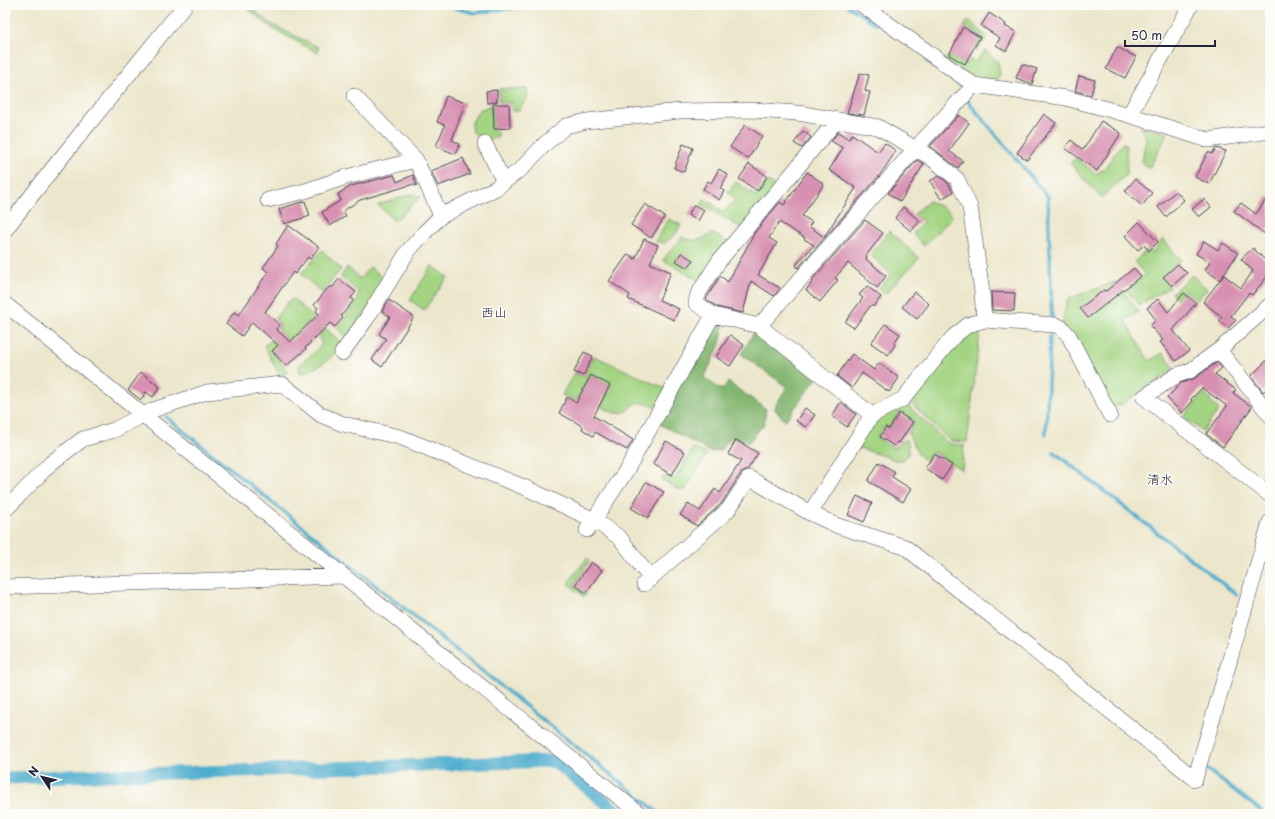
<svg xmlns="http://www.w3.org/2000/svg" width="1275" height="819" viewBox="0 0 1275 819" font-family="'Playpen Sans','Klee One',sans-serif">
<rect width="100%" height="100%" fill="#fdfcf7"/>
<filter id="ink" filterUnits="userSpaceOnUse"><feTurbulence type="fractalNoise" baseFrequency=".025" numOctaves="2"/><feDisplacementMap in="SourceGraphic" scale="8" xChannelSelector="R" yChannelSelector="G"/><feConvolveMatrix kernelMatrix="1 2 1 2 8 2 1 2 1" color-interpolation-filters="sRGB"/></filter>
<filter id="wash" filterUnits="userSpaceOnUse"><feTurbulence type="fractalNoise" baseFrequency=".012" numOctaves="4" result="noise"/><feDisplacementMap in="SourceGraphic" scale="16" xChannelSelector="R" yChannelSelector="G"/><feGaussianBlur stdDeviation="0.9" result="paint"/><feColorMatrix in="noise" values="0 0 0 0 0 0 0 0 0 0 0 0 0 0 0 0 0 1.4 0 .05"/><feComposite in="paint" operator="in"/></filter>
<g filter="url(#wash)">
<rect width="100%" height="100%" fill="#ece7cc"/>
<path fill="#a3d482" stroke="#627b5e" d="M243,5H247L273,25L318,47V53L272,28Z
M969,20L988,38L976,50L975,49L981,36L964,26Z
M985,50L998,62L1000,74L994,85L975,83L944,61L948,56L966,65L971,59L975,63Z
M499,89H527L528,97L518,111H512L511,103L499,102Z
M492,105L493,131L498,132V136C486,142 481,140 472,131L471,124L479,110Z
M1140,127L1168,133L1150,167L1145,166L1142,161L1146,138Z
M1123,142L1126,146L1127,174L1101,198L1070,163L1076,158L1096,174L1104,169Z
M768,181L776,188L741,228L701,204L705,199L724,212L735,200L728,192L736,182L756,196Z
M412,194L421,197L394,221L378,205Z
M929,201L944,208L953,216L924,246L913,234L923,222L914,214Z
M669,219L681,225L675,235L665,243L655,241Z
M889,231L919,258L885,294L879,289L891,274L870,255Z
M712,233L728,242L700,281L663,260L682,237C694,243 703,240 712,233Z
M1163,239L1181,260L1162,277L1170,287L1139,305L1127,291L1145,274L1134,262L1147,250L1151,254Z
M322,250L341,269L322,293L301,274Z
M432,266L448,277L424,310L410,300Z
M347,267L360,279L370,267L386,280L348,339L337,328L357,301L359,292L341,277Z
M1192,275L1207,289L1196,301L1185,290L1177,299L1172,293Z
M1115,282L1139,311L1125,320L1149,361L1163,353L1175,369L1122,404L1112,407L1062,325L1067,299Z
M293,299L343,344C332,359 317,369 300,374L299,366C306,357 315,354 322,344L319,337L322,332L310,321L284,345L281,342L271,350L288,372L280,377L264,345L272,341L280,331L278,329L280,325L275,318L288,302Z
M981,324L967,442L950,441L907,399L954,339Z
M594,356L666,389L656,407C640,402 637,399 626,412L615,413L601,407L611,385L590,374L576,401L562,395L574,373L584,377Z
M1204,393L1219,410L1203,431L1183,417Z
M905,403L949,444L964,445L962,470L934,452L926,462L918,454L908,433L914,422L900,411L889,428L885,426L877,438L894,448L905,439L908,442L909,453L903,460H896L856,447L873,419Z
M693,448L707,454L685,490L677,489L661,479L665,475L675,479Z
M587,558L589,561L574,585L586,594L584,597L568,583Z"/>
<path fill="#82b670" stroke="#526c56" d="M714,321L724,324L720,344L704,378L722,390L728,382L766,409L764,424L748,443L731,437L721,450L710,452L660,424Z
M755,331L817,378L785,421L774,408L787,387L741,354Z"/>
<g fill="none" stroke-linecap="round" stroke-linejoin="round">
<path stroke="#4fadce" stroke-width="3.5" d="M444,5L475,13L536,5
M847,5L876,24
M927,61L962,86
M966,99L1048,197L1052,320
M166,417L660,814
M1046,434L1050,336
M1054,452L1237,595
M1205,764L1204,767L1265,814"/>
<path stroke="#4fadce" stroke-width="13" d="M5,778L554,761L620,814"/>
</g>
<g id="blocks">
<path fill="#d790b1" d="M989,13L1006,24L1005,26L1016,32L1006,51L996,45L1000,38L981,26Z
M963,27L980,37L965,64L949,55Z
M1117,47L1136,57L1125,78L1106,69Z
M1022,64L1037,69L1032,84L1016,78Z
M860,73L869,75L865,91L870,92L864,115L847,113Z
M1079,76L1095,80L1091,95L1075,91Z
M497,90V102L487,103L486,91Z
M446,96L465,103L452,140L460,144L455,154L436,146L445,125L437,122Z
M493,104H509L510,128L494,129Z
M1044,114L1056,123L1027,160L1017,153Z
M959,115L969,123L949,151L963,161L958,168L930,146Z
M1101,121L1121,133L1097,171L1065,148L1071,140L1083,150Z
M745,125L762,136L748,159L730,147Z
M803,131L811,137L802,148L794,143Z
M838,132L849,139L852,134L878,152L885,143L896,151L880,175L798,268L796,265L814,245L804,239L805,238L779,222L769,238L777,243L758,275L780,288L774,296L751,281L743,313L717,307L706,299L720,276L728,282L755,232L780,202L784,205L807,172L824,184L802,216L812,222L809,226L824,237L856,188L829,170L843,148L831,141Z
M683,144L693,148L684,172L674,168Z
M1216,148L1226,151L1209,184L1195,177L1208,152L1212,154Z
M463,158L470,174L438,186L431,171Z
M917,160L924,164L900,202L888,193Z
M749,164L767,176L758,191L739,179Z
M719,169L728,175L720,188L724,191L719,200L703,189L708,181L711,183Z
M394,175L397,182L413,175L417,185L415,186L414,184L360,200L343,211L346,216L330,226L322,212L341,200L338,194L351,186Z
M939,176L948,183L953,192L941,199L930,181Z
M1135,179L1152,193L1142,206L1125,191Z
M1176,191L1184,200L1166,217L1158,207Z
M1270,194V227L1265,234L1234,211L1241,203L1256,214Z
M1204,199L1211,207L1199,217L1192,209Z
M305,201L310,216L284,224L279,209Z
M645,204L665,217L651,238L631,225Z
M694,205L704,210L698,221L688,215Z
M903,207L920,221L911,231L895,218Z
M865,220L883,233L866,256L867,257L866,259L886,276L877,288L848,263L835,278L838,280L820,302L806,290L813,281L812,280Z
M1139,222L1158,242L1149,251L1144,245L1138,250L1125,236Z
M288,225L319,247L310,259L308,257L295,274L293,272L265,312L280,325L276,329L290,342L319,314L316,311L318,308L314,305L329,287H333L339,279L356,292L351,298L354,300L341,316L343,318L335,327L330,323L305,348L306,349L286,366L272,351L278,345L252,322L242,336L226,324L234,312L239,315L268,272L263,268L278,246L276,244Z
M644,239L658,245L650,263L671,272L659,300L679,309L674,320L628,299L630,295L609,281L628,254L635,259Z
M1204,241L1218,250L1223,243L1238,253L1220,280L1205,270L1210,262L1196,254Z
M1253,248L1270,265V273L1252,295L1249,293L1231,316L1236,320L1228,328L1219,320L1222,317L1203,302L1224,275L1241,288L1253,271L1241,259Z
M681,253L693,260L688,268L676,261Z
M1178,264L1187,273L1172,286L1163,277Z
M1134,268L1141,276L1088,318L1080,308L1104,290L1106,291Z
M867,286L881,297L873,307L871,305L854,328L845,322L863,298L859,295Z
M914,292L929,304L917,319L902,307Z
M991,292L1015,293L1014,311L992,310Z
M1184,293L1196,303L1173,330L1189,351L1176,361L1160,342L1163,340L1150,326L1156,320L1147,308L1158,299L1168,312Z
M389,300L414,317L382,367L372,360L386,339L379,334L390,317L382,311Z
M885,324L900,334L894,343L895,345L888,355L871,343Z
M730,335L744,345L730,366L716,357Z
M584,352L593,356L583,376L574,372Z
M852,354L874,370L879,363L899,378L889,392L862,373L852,388L837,376Z
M1270,357V386L1263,392L1251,376Z
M1217,362L1222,368L1215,374L1236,390L1233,393L1252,407L1223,447L1206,434L1227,406L1202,388L1191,399L1192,402L1182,413L1167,398L1181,383L1195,378Z
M141,372L160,387L153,397L146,392L141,400L128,390Z
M591,375L610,385L594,416L633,440L627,450L595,432L593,436L582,429L583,427L577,423L559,413L567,397L576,403Z
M841,402L856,414L847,427L832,416Z
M805,408L815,415L806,427L796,421Z
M899,413L913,422L899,443L897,442L894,446L880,437L886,427L889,429Z
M736,440L758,453L748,469L741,473L721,504L697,526L680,515L688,504L700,511L715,489L720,493L741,461L728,454Z
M666,441L685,452L672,475L653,464Z
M934,454L952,465L942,480L925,468Z
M879,462L895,472L892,477L911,489L903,502L868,481Z
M646,482L664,492L648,518L631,508Z
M857,496L872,503L864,522L848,515Z
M591,562L602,570L586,593L575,585Z"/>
</g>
</g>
<g filter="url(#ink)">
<use href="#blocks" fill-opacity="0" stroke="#404051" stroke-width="1"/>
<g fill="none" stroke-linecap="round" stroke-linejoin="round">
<defs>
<path id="minor" d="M862,5L974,85L1066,98L1129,115L1208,140L1270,131
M354,96L416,160L441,216
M1129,115L1191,5
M837,120L719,261L698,294L696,303L713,315L759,326L872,415
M485,144L504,182
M268,200L305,191L346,177L416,160
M5,230L53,168L185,5
M5,304L640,814
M1270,305L1219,350L1190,371L1177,375L1144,397L1270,495
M759,326L916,148L974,85
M1219,350L1270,415
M342,353L367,318L408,251L425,232L441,216L496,188L521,169L545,144L566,126L587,121L680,111L752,110L798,113L878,127L930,157L957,179L970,207L982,292L984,320
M5,510L51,463L83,439L114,430L153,410L207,392L282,384L321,415L343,424L400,437L526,488L594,520L620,538L651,579
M810,513L872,415L903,399L953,337L968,325L984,320L1056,325L1062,328L1069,336L1110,415
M587,530L626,471L713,315
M644,584L728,510L749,478L810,513L838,526L905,547L1195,779L1270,522
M5,587L343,576"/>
</defs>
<use href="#minor" stroke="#404051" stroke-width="16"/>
<use href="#minor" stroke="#fff" stroke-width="15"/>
</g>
</g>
<g text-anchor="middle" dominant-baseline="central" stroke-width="3" stroke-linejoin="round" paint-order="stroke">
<g font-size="13" fill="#22223b" stroke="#fdfcf7">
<text x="494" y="311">西山</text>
<text x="1160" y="478">清水</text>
</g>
</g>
<rect width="1275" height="819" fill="none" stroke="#fdfcf7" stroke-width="20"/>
<g transform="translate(42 777) rotate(305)" stroke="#fdfcf7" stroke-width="3" paint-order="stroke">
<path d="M0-3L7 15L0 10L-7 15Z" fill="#22223b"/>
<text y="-6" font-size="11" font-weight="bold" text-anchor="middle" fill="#22223b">N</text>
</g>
<path d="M1125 40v6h90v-6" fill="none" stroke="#22223b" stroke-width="2"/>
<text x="1131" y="40" font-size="12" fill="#22223b" stroke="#fdfcf7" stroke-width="3" paint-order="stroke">50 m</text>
</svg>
